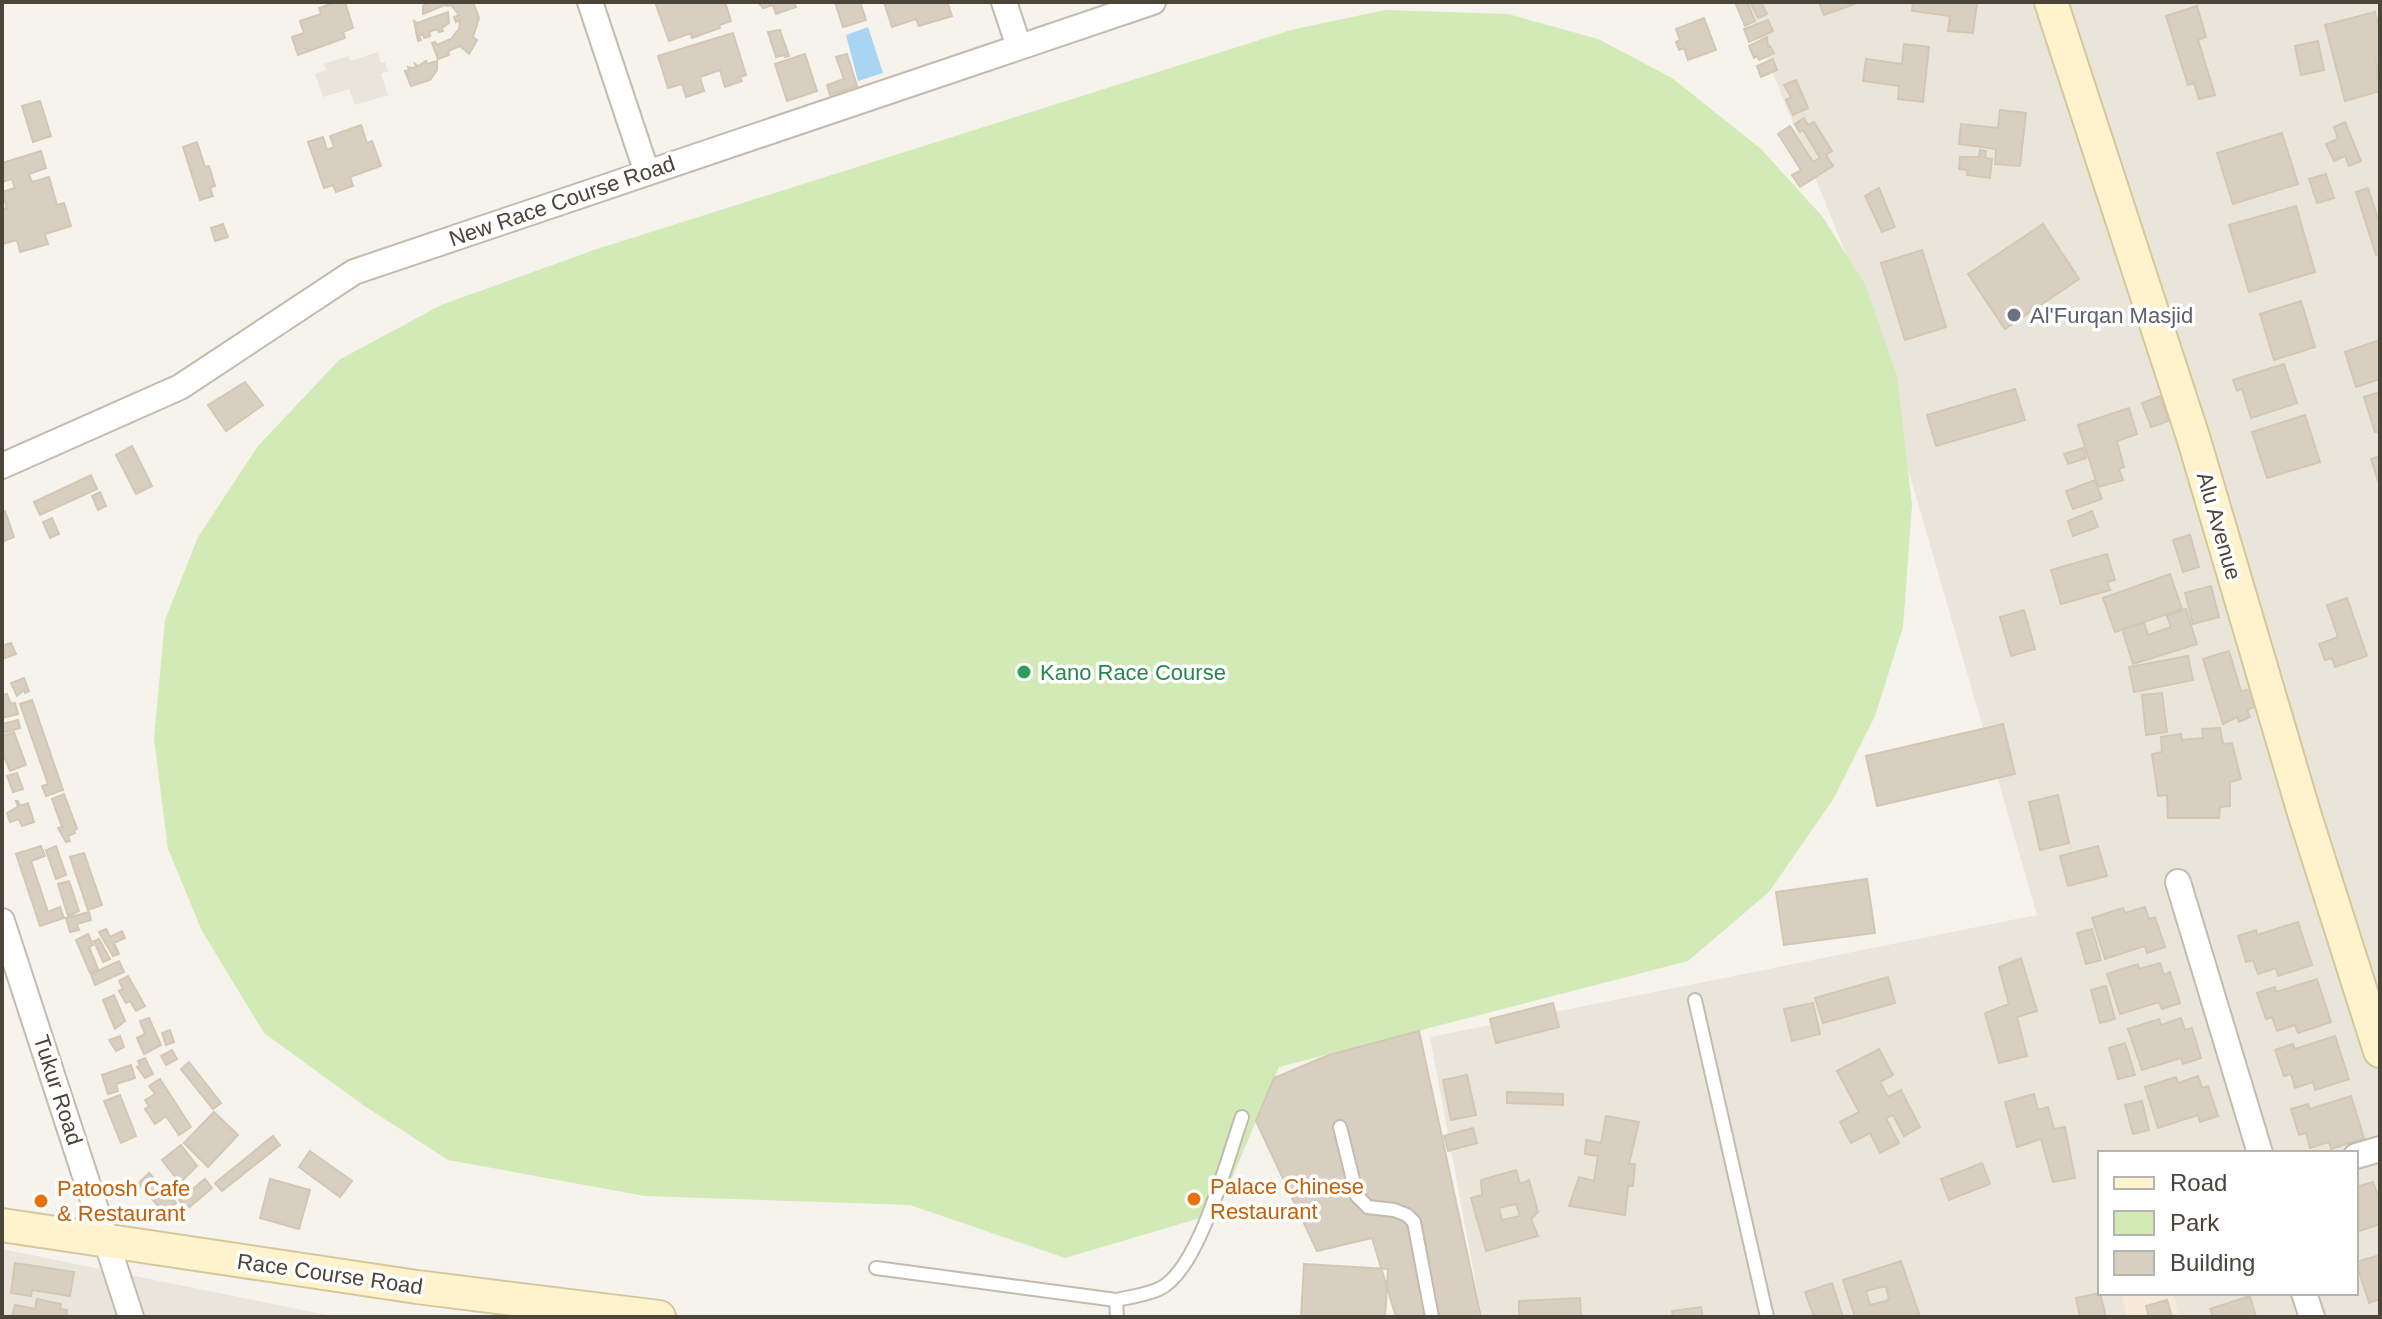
<svg xmlns="http://www.w3.org/2000/svg" width="2382" height="1319" viewBox="0 0 2382 1319" font-family="Arial,sans-serif">
<rect width="100%" height="100%" fill="#f6f3ec"/>
<path fill="#eae5da" fill-rule="evenodd" d="M1744,2H2380V1317H1482L1430,1037L2037,915L1846,254ZM2100,1153H2356V1293H2100Z
M378,52L381,63L385,62L388,71L381,74L388,95L355,105L349,89L323,97L315,74L326,70L324,64L348,56L351,61Z
M2,1249L337,1317H2Z"/>
<path fill="#f7ead8" d="M2122,1293H2173L2180,1317H2127Z"/>
<path fill="#d2eab5" d="M1385,10L1508,14L1598,39L1672,78L1761,149L1822,216L1865,284L1897,376L1912,505L1903,627L1875,716L1834,798L1769,892L1688,961L1279,1067L1217,1213L1065,1258L910,1205L645,1196L448,1160L366,1107L264,1033L202,931L168,849L154,739L165,620L198,537L258,446L339,360L441,305L594,250L1291,30Z"/>
<path fill="#a9d4f2" d="M868,27L883,73L858,81L846,35Z"/>
<path fill="#d8cfc1" stroke="#d3c7b4" stroke-width="2" fill-rule="evenodd" d="M336,2H345L353,28L343,32L345,38L298,55L292,37L304,33L300,21L321,14L319,8Z
M473,2L479,18L473,37L477,40L469,54L460,46L448,51L449,55L438,59L432,43L435,42L437,45L451,39L459,29L460,20L456,22L454,17L459,15L451,5L447,6V4L423,14V6L428,2Z
M655,2H725L731,21L719,25L720,28L692,38L691,33L669,41Z
M758,2H794L796,7L776,14L773,5L763,8Z
M835,2H860L866,20L843,27Z
M884,2H947L952,16L919,26L916,19L892,27Z
M1735,2H1747L1755,21L1745,26Z
M1750,2H1761L1767,14L1758,18Z
M1819,2H1860L1824,15Z
M1913,2H1977L1973,33L1948,31L1950,16L1912,11Z
M2197,6L2206,37L2198,40L2215,95L2199,99L2194,83L2188,85L2166,16Z
M448,12L449,23L442,28L443,31L439,32L437,29L429,32L430,36L424,38L423,34L419,36L421,40L418,41L414,21L417,23Z
M2375,12L2380,31V59L2376,60L2380,91L2345,101L2325,25Z
M1704,18L1716,50L1688,60L1684,48L1679,50L1676,42L1680,40L1676,29Z
M1768,20L1773,31L1749,42L1744,29Z
M780,30L789,56L785,57L784,55L776,57L768,32Z
M733,33L746,75L740,77L742,81L725,87L720,70L700,77L704,91L686,97L682,84L668,88L658,56Z
M1767,37L1768,47L1770,46L1774,53L1759,60L1757,56L1754,58L1749,46Z
M2318,41L2324,70L2301,75L2295,46Z
M1904,44L1929,47L1923,102L1898,99L1899,86L1863,81L1866,59L1902,64Z
M805,54L817,91L787,101L775,64Z
M847,54L857,86L830,95L827,85L844,79L836,57Z
M1773,59L1777,70L1761,77L1757,66Z
M426,61L427,64L437,61V70L430,80L411,86L405,71L409,70L408,67L412,68L416,67L415,64L418,66Z
M1796,80L1808,108L1793,115L1786,100L1791,97L1784,85Z
M40,101L51,136L33,142L22,106Z
M2000,110L2026,113L2020,166L1995,164L1996,149L1959,144L1961,124L1998,128Z
M1804,118L1808,125L1814,122L1832,151L1826,155L1833,166L1800,187L1792,175L1801,170L1778,134L1790,126L1813,162L1820,158L1803,130L1800,132L1795,124Z
M2345,122L2361,161L2349,166L2345,156L2334,161L2326,144L2338,139L2334,127Z
M361,125L367,143L372,141L381,166L350,177L353,186L336,192L333,185L324,188L308,142L323,137L327,150L334,147L330,136Z
M2282,133L2298,184L2233,204L2217,153Z
M197,142L205,167L209,166L215,186L210,188L213,196L200,200L183,147Z
M1980,150L1986,151L1985,158L1992,159L1990,178L1967,175L1968,170L1959,169L1960,157H1979Z
M41,151L46,168L29,174L32,182L49,177L57,205L64,203L71,226L45,234L48,244L20,252L17,240L2,244V209L7,208L2,192L15,188L12,179L2,182V163Z
M2326,174L2334,198L2317,203L2309,179Z
M1879,188L1895,227L1882,232L1865,196Z
M2368,188L2380,225V254L2376,255L2356,192Z
M2296,206L2315,272L2249,292L2229,225Z
M223,224L228,237L215,241L211,228Z
M2043,224L2079,279L2005,329L1968,274Z
M1922,250L1946,327L1905,340L1881,263Z
M2301,301L2315,347L2274,360L2260,314Z
M2380,340V379L2356,387L2345,352Z
M2284,364L2297,403L2251,418L2242,389L2237,391L2233,380Z
M245,382L263,405L226,431L208,405Z
M2015,389L2025,420L1936,446L1927,415Z
M2380,392V431L2375,432L2364,397Z
M2160,396L2169,421L2151,427L2142,403Z
M2129,408L2137,434L2117,441L2124,467L2119,469L2123,480L2098,487L2078,425Z
M2305,415L2320,462L2267,478L2252,432Z
M132,446L152,486L136,494L116,455Z
M2083,448L2086,458L2068,464L2064,454Z
M2380,456V487L2371,459Z
M91,475L97,489L40,515L34,502Z
M2095,480L2102,499L2073,509L2066,491Z
M100,492L106,506L98,510L92,496Z
M5,511L14,537L2,542V512Z
M2092,511L2098,527L2073,536L2068,521Z
M52,518L59,534L50,538L43,522Z
M2190,535L2199,567L2183,572L2173,540Z
M2107,554L2115,580L2107,582L2110,590L2061,604L2051,570Z
M2170,574L2182,609L2115,632L2103,598Z
M2211,586L2219,617L2193,624L2185,593Z
M2347,598L2367,656L2335,667L2332,658L2325,660L2319,644L2338,637L2327,605Z
M2186,609L2197,644L2133,664L2122,629L2144,623L2148,635L2171,627L2167,616Z
M2024,610L2035,649L2011,656L2000,617Z
M11,643L16,654L5,658L2,646Z
M2229,651L2241,691L2253,689L2258,706L2247,710L2250,717L2239,722L2237,717L2223,724L2203,659Z
M2188,656L2193,680L2134,692L2129,667Z
M24,678L29,691L25,693L24,690L17,696L11,683Z
M2162,693L2167,732L2146,735L2142,695Z
M7,694L11,704L15,703L18,714L2,718V695Z
M32,700L63,790L46,796L42,786L48,784L20,704Z
M18,720L20,728L2,733V724Z
M2003,724L2015,774L1877,806L1866,756Z
M2220,728L2223,744L2232,743L2241,779L2230,782V806L2220,807L2219,818H2168L2167,795L2158,796L2152,754L2162,752L2161,737L2181,734L2182,740L2203,738L2202,729Z
M14,732L26,765L10,771L2,751V736Z
M17,773L23,789L13,792L7,776Z
M64,794L77,829L74,830L75,833L68,836L70,841L66,842L58,828L62,827L52,799Z
M2058,795L2069,843L2040,850L2029,802Z
M16,801H18L20,806L28,803L34,822L22,826L19,819L10,822L7,813L18,807Z
M41,846L45,856L31,861L48,912L60,907L64,918L40,926L16,854Z
M56,846L66,875L56,879L46,850Z
M2098,846L2107,876L2068,886L2060,856Z
M84,853L102,905L88,910L70,857Z
M1867,879L1875,933L1784,945L1776,892Z
M69,881L79,911L68,916L58,884Z
M2145,907L2149,919L2155,917L2165,947L2147,953L2145,946L2105,959L2092,918L2123,908L2125,913Z
M89,912L91,920L77,924L79,930L70,932L66,918Z
M2298,922L2312,965L2278,976L2276,968L2258,974L2253,960L2246,962L2238,936L2256,930L2257,935Z
M106,929L110,937L122,931L125,938L114,943L119,954L113,956L99,932Z
M2092,929L2101,960L2086,964L2077,933Z
M88,934L93,945L89,947L98,969L90,973L76,940Z
M99,939L110,959L103,962L94,941Z
M2021,958L2037,1011L2017,1017L2027,1056L1999,1063L1985,1013L2009,1004L1999,967Z
M119,961L124,972L95,985L91,974Z
M2160,963L2164,975L2170,972L2180,1003L2162,1009L2159,1002L2120,1014L2107,974L2138,964L2139,969Z
M128,976L145,1006L136,1011L130,1001L126,1003L119,991L123,989L119,981Z
M1888,977L1895,1003L1823,1023L1815,998Z
M2317,979L2331,1022L2298,1033L2295,1025L2277,1031L2272,1017L2266,1019L2257,993L2275,987L2276,992Z
M2106,986L2115,1019L2100,1023L2091,990Z
M114,995L125,1021L115,1029L103,1000Z
M1553,1003L1559,1027L1496,1043L1490,1019Z
M1813,1003L1820,1034L1792,1041L1784,1009Z
M149,1018L161,1045L144,1054L137,1038L145,1034L140,1021Z
M2181,1018L2185,1030L2192,1028L2201,1058L2183,1064L2181,1058L2142,1070L2128,1029L2159,1019L2161,1025Z
M170,1030L174,1042L166,1045L162,1033Z
M1419,1031L1481,1317H1396L1372,1238L1317,1251L1256,1121L1274,1078L1329,1055Z
M120,1036L124,1047L116,1051L109,1040Z
M2335,1036L2349,1079L2315,1090L2313,1082L2295,1088L2291,1074L2284,1076L2275,1050L2293,1044L2295,1049Z
M2125,1043L2135,1075L2118,1079L2109,1048Z
M1879,1049L1893,1075L1880,1082L1888,1097L1901,1090L1920,1127L1904,1136L1893,1115L1886,1118L1899,1143L1880,1153L1870,1133L1851,1143L1840,1122L1859,1112L1837,1071Z
M172,1050L177,1059L166,1065L161,1056Z
M145,1058L153,1074L145,1078L137,1067L140,1065L138,1061Z
M189,1062L221,1103L213,1109L181,1069Z
M131,1065L135,1078L116,1084L118,1091L108,1094L102,1075Z
M1467,1075L1476,1115L1451,1120L1443,1080Z
M2198,1076L2202,1088L2208,1086L2218,1116L2200,1122L2198,1115L2158,1128L2145,1087L2176,1077L2178,1083Z
M160,1079L191,1127L179,1135L166,1116L155,1124L145,1109L149,1106L145,1100L155,1094L149,1086Z
M1507,1092L1563,1094V1105L1507,1103Z
M2034,1094L2038,1110L2048,1107L2054,1129L2065,1127L2075,1178L2053,1182L2041,1139L2017,1147L2005,1102Z
M120,1095L136,1136L121,1143L104,1101Z
M2351,1096L2364,1138L2331,1149L2329,1142L2310,1148L2306,1133L2299,1135L2291,1109L2308,1104L2310,1109Z
M2142,1101L2149,1130L2133,1134L2125,1105Z
M214,1112L238,1135L208,1167L184,1143Z
M1606,1116L1639,1122L1629,1164H1635L1633,1186H1628L1625,1215L1569,1206L1579,1177L1594,1181L1598,1156L1585,1154L1586,1140L1601,1143Z
M1473,1128L1477,1143L1448,1151L1444,1136Z
M273,1136L280,1145L222,1191L215,1183Z
M181,1145L197,1166L180,1183L162,1160Z
M310,1151L352,1181L340,1197L299,1167Z
M1982,1163L1990,1184L1949,1200L1941,1179Z
M1516,1170L1520,1184L1529,1180L1538,1212L1531,1219L1538,1236L1486,1251L1471,1198L1482,1195L1481,1180ZM1516,1204L1520,1216L1502,1220L1499,1208Z
M149,1173L176,1203L165,1213L138,1184Z
M205,1179L212,1188L186,1210L179,1200Z
M270,1179L310,1190L299,1229L260,1218Z
M2373,1182L2380,1202V1224L2356,1232V1187Z
M2380,1255V1299L2369,1303L2356,1262Z
M1901,1261L1920,1317H1855L1843,1280ZM1886,1286L1889,1300L1870,1305L1866,1291Z
M15,1263L74,1272L70,1296L32,1290L31,1296L11,1293Z
M1304,1264L1388,1269L1385,1317H1301Z
M1832,1283L1843,1317H1814L1805,1292Z
M2100,1293L2106,1317H2080L2076,1298Z
M2250,1296L2256,1317H2213L2210,1309Z
M1580,1298L1581,1317H1519V1301Z
M37,1299L61,1304L60,1309L67,1310L66,1317H12L15,1305L35,1309Z
M2167,1300L2172,1317H2149L2146,1306Z
M1701,1307L1703,1317H1673L1672,1311Z"/>
<g fill="none" stroke-linecap="round" stroke-linejoin="round">
<defs>
<path id="lane" d="M1695,1000L1767,1317
M1340,1127L1357,1196L1368,1207L1394,1210L1407,1215L1414,1222L1432,1317
M876,1268L1116,1300L1117,1317
M1116,1300C1130,1297 1146,1295 1159,1289C1199,1271 1227,1159 1242,1117"/>
<path id="street" d="M590,2L647,173
M1004,2L1019,47
M2,466L180,387L354,272L1153,2
M2178,882L2260,1153
M2,921L131,1317
M2356,1156L2380,1149
M2304,1293L2312,1317"/>
<path id="secondary" d="M2051,2L2194,440L2305,816L2380,1051
M2,1225L417,1287L659,1317"/>
</defs>
<use href="#lane" stroke="#c2bbae" stroke-width="16"/>
<use href="#street" stroke="#c2bbae" stroke-width="28"/>
<use href="#secondary" stroke="#d6c79b" stroke-width="36"/>
<use href="#lane" stroke="#fff" stroke-width="12"/>
<use href="#street" stroke="#fff" stroke-width="24"/>
<use href="#secondary" stroke="#fff3cd" stroke-width="32"/>
</g>
<circle fill="#6b7280" stroke="#fff" stroke-width="3" cx="2014" cy="315" r="8"/>
<circle fill="#2e9e5b" stroke="#fff" stroke-width="3" cx="1024" cy="672" r="8"/>
<g fill="#e8710a" stroke="#fff" stroke-width="3">
<circle cx="1194" cy="1199" r="8"/>
<circle cx="41" cy="1201" r="8"/>
</g>
<g text-anchor="middle" dominant-baseline="central" stroke-width="7" stroke-linejoin="round" paint-order="stroke">
<g font-size="22" fill="#4b4439" stroke="#fff">
<text transform="translate(562 201) rotate(-19)">New Race Course Road</text>
<text transform="translate(2219 526) rotate(74)">Alu Avenue</text>
<text transform="translate(58 1090) rotate(72)">Tukur Road</text>
<text transform="translate(330 1274) rotate(8)">Race Course Road</text>
</g>
<g font-size="22" fill="#5b616d" stroke="#fff" text-anchor="start">
<text x="2030" y="315">Al'Furqan Masjid</text>
</g>
<g font-size="22" fill="#27864d" stroke="#fff" text-anchor="start">
<text x="1040" y="672">Kano Race Course</text>
</g>
<g font-size="22" fill="#c56008" stroke="#fff" text-anchor="start">
<text x="1210" y="1186">Palace Chinese<tspan x="1210" dy="25">Restaurant</tspan></text>
<text x="57" y="1188">Patoosh Cafe<tspan x="57" dy="25">&amp; Restaurant</tspan></text>
</g>
</g>
<rect width="2382" height="1319" fill="none" stroke="#4b4439" stroke-width="8"/>
<rect x="2098" y="1151" width="260" height="144" fill="#ffffff" stroke="#b7b4b0" stroke-width="2"/>
<rect x="2114" y="1177" width="40" height="12" fill="#fff3cd" stroke="#b7b4b0" stroke-width="2"/>
<text x="2170" y="1191" font-size="24" fill="#4b4439">Road</text>
<rect x="2114" y="1211" width="40" height="24" fill="#d2eab5" stroke="#b7b4b0" stroke-width="2"/>
<text x="2170" y="1231" font-size="24" fill="#4b4439">Park</text>
<rect x="2114" y="1251" width="40" height="24" fill="#d8cfc1" stroke="#b7b4b0" stroke-width="2"/>
<text x="2170" y="1271" font-size="24" fill="#4b4439">Building</text>
</svg>
